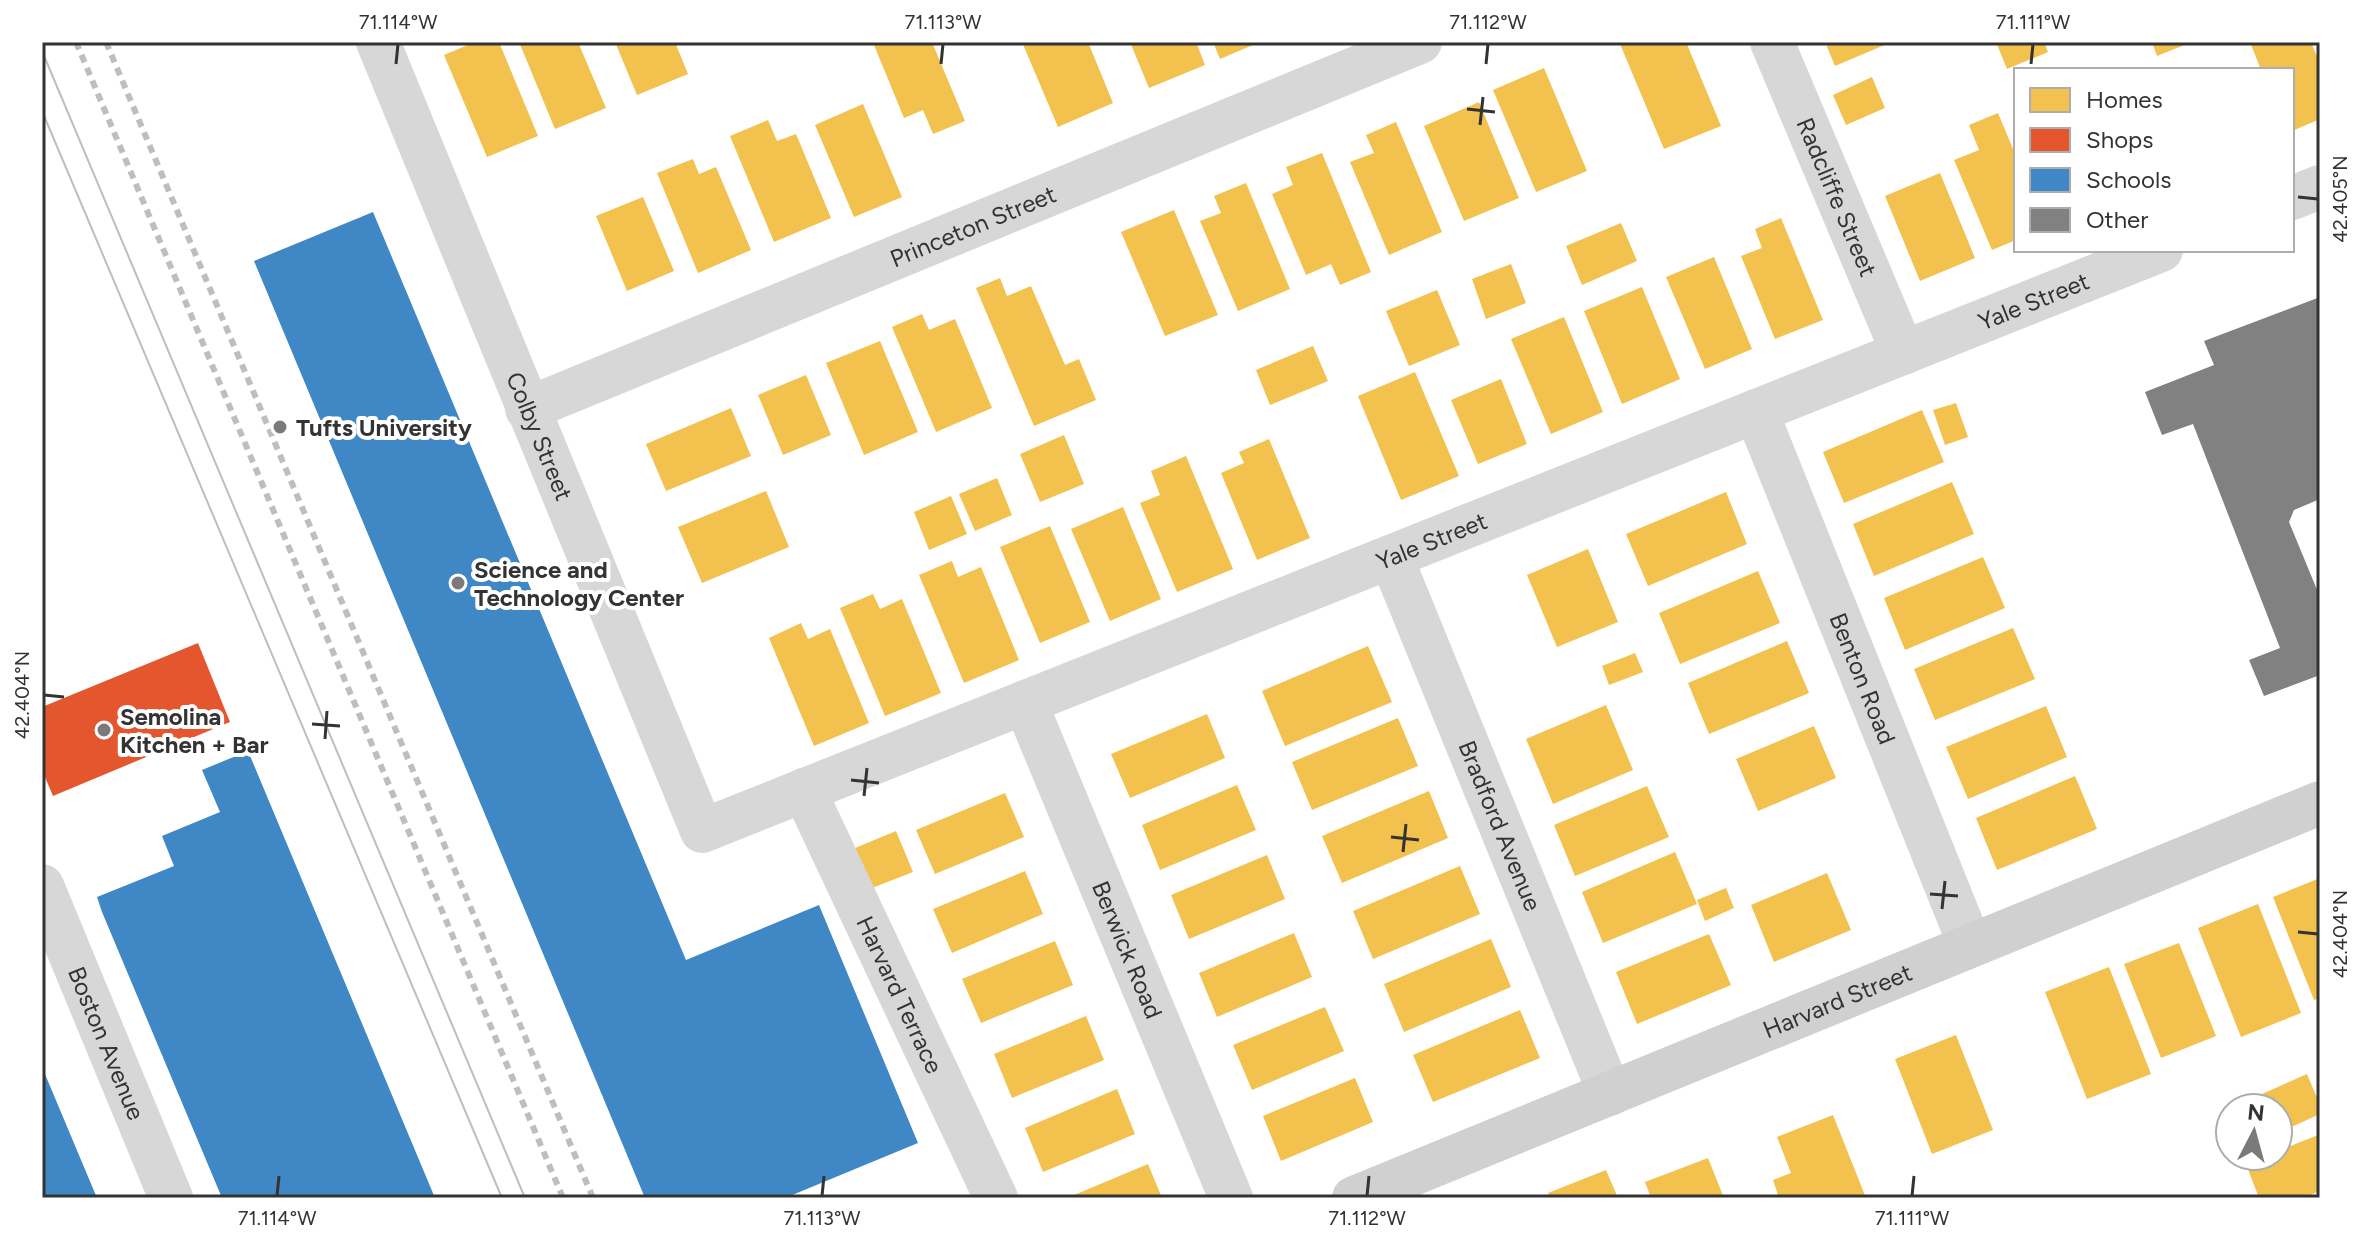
<svg xmlns="http://www.w3.org/2000/svg" width="2362" height="1240" viewBox="0 0 2362 1240" font-family="Figtree,sans-serif">
<rect width="100%" height="100%" fill="#fff"/>
<path fill="#f2c14e" d="M475,42H499L538,136L487,157L444,55Z
M519,42H578L606,108L555,129Z
M615,42H675L688,74L637,95Z
M882,42H932L965,121L933,134L923,110L904,118L874,45Z
M1022,42H1088L1113,103L1058,127Z
M1130,42H1196L1205,65L1149,88Z
M1213,42H1260L1220,59Z
M1624,42H1686L1721,126L1664,149L1620,44Z
M1825,42H1886L1887,44L1835,66Z
M1996,42H2044L2048,52L2007,69Z
M2152,42H2192L2157,56Z
M2250,42H2311L2320,64V119L2292,131V70H2261Z
M1544,68L1587,171L1536,192L1493,90Z
M1872,77L1885,108L1846,125L1833,95Z
M1479,102L1519,198L1464,221L1424,126Z
M863,104L902,197L854,217L815,125Z
M1998,113L2016,156V240L1992,250L1954,160L1979,150L1969,125Z
M768,120L777,141L796,134L831,218L774,242L730,136Z
M1396,122L1442,232L1389,255L1350,162L1374,153L1366,135Z
M1322,153L1371,272L1340,285L1331,264L1306,275L1272,194L1293,185L1286,167Z
M693,159L699,174L716,167L751,250L698,273L657,173Z
M1940,173L1975,258L1920,281L1885,196Z
M1246,183L1290,289L1238,311L1200,221L1221,213L1214,196Z
M643,197L674,271L627,291L596,216Z
M1174,210L1218,315L1165,336L1121,232Z
M1781,218L1823,320L1775,339L1741,256L1762,248L1755,229Z
M1621,223L1637,261L1582,285L1566,246Z
M1714,257L1752,349L1705,369L1666,277Z
M1511,264L1526,303L1486,319L1472,279Z
M1000,278L1007,296L1031,286L1065,365L1079,359L1096,400L1034,426L976,288Z
M1642,287L1680,379L1622,404L1584,311Z
M1437,290L1460,345L1409,366L1386,311Z
M922,314L929,330L955,319L992,408L936,432L892,327Z
M1564,317L1603,412L1551,434L1511,339Z
M880,341L918,432L864,455L826,363Z
M1313,346L1328,381L1270,405L1256,370Z
M1415,372L1459,476L1401,500L1358,396Z
M806,375L831,435L783,455L758,395Z
M1501,379L1527,444L1478,464L1451,400Z
M1956,403L1968,437L1945,445L1933,410Z
M731,408L751,456L666,491L646,444Z
M1922,410L1944,462L1844,503L1823,452Z
M1064,435L1084,484L1040,502L1020,454Z
M1269,439L1310,538L1257,560L1221,473L1244,463L1239,452Z
M1186,456L1233,569L1177,592L1140,503L1160,495L1151,471Z
M997,478L1012,515L975,531L959,494Z
M1952,482L1974,534L1874,576L1853,524Z
M766,491L789,547L702,583L678,527Z
M1726,492L1747,544L1648,586L1626,534Z
M951,496L967,534L929,550L914,512Z
M1123,507L1161,599L1110,621L1071,529Z
M1050,526L1090,622L1040,643L1000,547Z
M1588,549L1618,622L1557,647L1527,575Z
M1983,557L2005,608L1905,650L1884,598Z
M952,561L958,577L981,567L1019,660L964,683L919,575Z
M1758,571L1780,623L1680,664L1659,613Z
M873,594L880,609L902,599L941,693L885,716L840,608Z
M801,623L808,639L830,629L869,723L814,746L769,638Z
M2013,628L2035,679L1935,720L1914,669Z
M1787,641L1809,693L1709,734L1688,683Z
M1368,646L1392,702L1285,746L1262,691Z
M1635,653L1643,672L1609,685L1602,666Z
M1606,705L1633,770L1553,804L1526,739Z
M2046,706L2067,757L1968,799L1946,747Z
M1207,714L1225,758L1130,798L1111,754Z
M1398,718L1418,766L1312,810L1292,762Z
M1814,726L1836,778L1758,811L1736,759Z
M2075,776L2097,829L1997,870L1976,818Z
M1237,785L1256,830L1160,870L1142,825Z
M1647,786L1669,837L1575,876L1554,825Z
M1429,791L1448,838L1342,883L1322,836Z
M1005,793L1024,837L935,874L916,830Z
M896,831L913,872L872,888L855,848Z
M1675,852L1697,904L1603,943L1582,892Z
M1267,855L1285,899L1189,939L1171,895Z
M1460,866L1480,914L1373,959L1353,911Z
M1025,871L1043,914L952,953L933,909Z
M1827,873L1851,930L1774,962L1751,905Z
M2320,878V998L2314,1000L2273,897Z
M1726,888L1734,908L1705,921L1697,900Z
M2258,904L2301,1013L2241,1037L2198,928Z
M1294,933L1312,977L1217,1017L1199,973Z
M1709,934L1731,985L1637,1024L1616,972Z
M1491,939L1511,987L1404,1032L1384,984Z
M1055,941L1073,985L981,1023L962,979Z
M2179,943L2216,1036L2161,1058L2124,964Z
M2109,967L2151,1074L2087,1099L2045,992Z
M1325,1007L1344,1051L1252,1090L1233,1045Z
M1520,1010L1540,1058L1433,1102L1413,1055Z
M1086,1016L1104,1060L1012,1098L994,1054Z
M1956,1035L1993,1130L1932,1154L1895,1059Z
M2307,1074L2320,1105V1114L2278,1133V1108H2268L2262,1094Z
M1355,1078L1373,1122L1281,1161L1263,1116Z
M1117,1089L1135,1134L1043,1172L1025,1128Z
M1833,1115L1866,1198H1779L1773,1180L1791,1173L1777,1137Z
M2318,1135L2320,1191L2303,1198H2259L2246,1164L2265,1156H2278V1151Z
M1708,1158L1724,1198H1651L1645,1182Z
M1148,1164L1162,1198H1067Z
M1606,1170L1618,1198H1550L1548,1193Z"/>
<path fill="#e4572e" d="M198,643L230,722L53,796L42,770V707Z"/>
<path fill="#3f88c5" d="M373,212L686,960L819,905L918,1143L785,1198H645L254,261Z
M248,751L435,1198H222L102,912L97,897L174,866L162,836L220,812L202,770Z
M42,1067L97,1198H42Z"/>
<path fill="#818181" d="M2320,297V499L2294,510L2289,522L2320,597V675L2264,696L2249,660L2280,648L2193,424L2162,435L2145,392L2214,365L2204,341Z"/>
<g fill="none" stroke-linecap="round" stroke-linejoin="round">
<g stroke="#d7d7d7" stroke-width="44">
<path id="s1" d="M378,42L702,831L2161,250"/>
<path id="s2" d="M1772,42L1903,353"/>
<path d="M2292,198L2320,187"/>
<path id="s3" d="M527,409L1420,42"/>
<path id="s4" d="M1756,411L1970,945"/>
<path id="s5" d="M1391,557L1610,1094"/>
<path id="s6" d="M1025,702L1231,1198"/>
<path id="s7" d="M804,790L996,1198"/>
</g>
<path stroke="#d7d7d7" stroke-width="44" id="s8" d="M42,886L171,1198"/>
<path stroke="#d0d0d0" stroke-width="44" id="s9" d="M1354,1198L2320,803"/>
<path stroke="#bebebe" stroke-width="2" d="M42,51L525,1198
M42,111L502,1198"/>
<path stroke="#bebebe" stroke-width="6" stroke-dasharray="8 6" stroke-linecap="butt" d="M76,42L563,1198
M106,42L593,1198"/>
</g>
<path fill="none" stroke="#333" stroke-width="3" d="M396,64L398,44M941,64L943,44M1486,64L1488,44M2031,64L2033,44M1467,109L1495,112M1480,125L1483,97M2298,197L2318,199M44,695L64,697M312,724L340,726M325,739L327,711M851,780L879,783M864,796L867,768M1391,837L1419,840M1403,852L1406,824M1930,894L1958,896M1942,909L1945,881M2298,932L2318,934M277,1196L279,1176M822,1196L824,1176M1367,1196L1369,1176M1912,1196L1914,1176"/>
<g fill="#7a7a7a" stroke="#fff" stroke-width="3">
<circle cx="280" cy="427" r="8"/>
<circle cx="458" cy="583" r="8"/>
<circle cx="104" cy="730" r="8"/>
</g>
<g text-anchor="middle" dominant-baseline="central" stroke-width="8" stroke-linejoin="round" paint-order="stroke">
<g font-size="24" fill="#333" stroke="#fff">
<text stroke="none"><textPath href="#s2" startOffset="168">Radcliffe Street</textPath></text>
<text stroke="none"><textPath href="#s3" startOffset="482">Princeton Street</textPath></text>
<text stroke="none"><textPath href="#s1" startOffset="2286">Yale Street</textPath></text>
<text stroke="none"><textPath href="#s1" startOffset="426">Colby Street</textPath></text>
<text stroke="none"><textPath href="#s1" startOffset="1638">Yale Street</textPath></text>
<text stroke="none"><textPath href="#s4" startOffset="288">Benton Road</textPath></text>
<text stroke="none"><textPath href="#s5" startOffset="290">Bradford Avenue</textPath></text>
<text stroke="none"><textPath href="#s6" startOffset="268">Berwick Road</textPath></text>
<text stroke="none"><textPath href="#s7" startOffset="226">Harvard Terrace</textPath></text>
<text stroke="none"><textPath href="#s9" startOffset="522">Harvard Street</textPath></text>
<text stroke="none"><textPath href="#s8" startOffset="170">Boston Avenue</textPath></text>
</g>
<g font-size="24" font-weight="bold" fill="#333" stroke="#fff" text-anchor="start">
<text x="296" y="427">Tufts University</text>
<text x="474" y="569">Science and<tspan x="474" dy="28">Technology Center</tspan></text>
<text x="120" y="716">Semolina<tspan x="120" dy="28">Kitchen + Bar</tspan></text>
</g>
</g>
<rect width="2362" height="1240" fill="none" stroke="#ffffff" stroke-width="88"/>
<rect x="2014" y="68" width="280" height="184" fill="#ffffff" stroke="#adadad" stroke-width="2"/>
<rect x="2030" y="88" width="40" height="24" fill="#f2c14e" stroke="#adadad" stroke-width="2"/>
<text x="2086" y="108" font-size="24" fill="#333333">Homes</text>
<rect x="2030" y="128" width="40" height="24" fill="#e4572e" stroke="#adadad" stroke-width="2"/>
<text x="2086" y="148" font-size="24" fill="#333333">Shops</text>
<rect x="2030" y="168" width="40" height="24" fill="#3f88c5" stroke="#adadad" stroke-width="2"/>
<text x="2086" y="188" font-size="24" fill="#333333">Schools</text>
<rect x="2030" y="208" width="40" height="24" fill="#818181" stroke="#adadad" stroke-width="2"/>
<text x="2086" y="228" font-size="24" fill="#333333">Other</text>
<g transform="translate(2254 1132) rotate(6)"><circle r="38" fill="#ffffff" stroke="#adadad" stroke-width="2"/>
<path d="M0-6L14 30L0 20L-14 30Z" fill="#7a7a7a"/>
<text y="-12" font-size="22" font-weight="bold" text-anchor="middle" fill="#333333">N</text>
</g>
<rect x="44" y="44" width="2274" height="1152" fill="none" stroke="#333" stroke-width="3"/>
<g font-size="20" text-anchor="middle" fill="#333">
<text x="398" y="29">71.114°W</text>
<text x="943" y="29">71.113°W</text>
<text x="1488" y="29">71.112°W</text>
<text x="2033" y="29">71.111°W</text>
<text transform="translate(2340 199) rotate(-90)" y="7">42.405°N</text>
<text transform="translate(22 695) rotate(-90)" y="7">42.404°N</text>
<text transform="translate(2340 934) rotate(-90)" y="7">42.404°N</text>
<text x="277" y="1225">71.114°W</text>
<text x="822" y="1225">71.113°W</text>
<text x="1367" y="1225">71.112°W</text>
<text x="1912" y="1225">71.111°W</text>
</g>
</svg>
